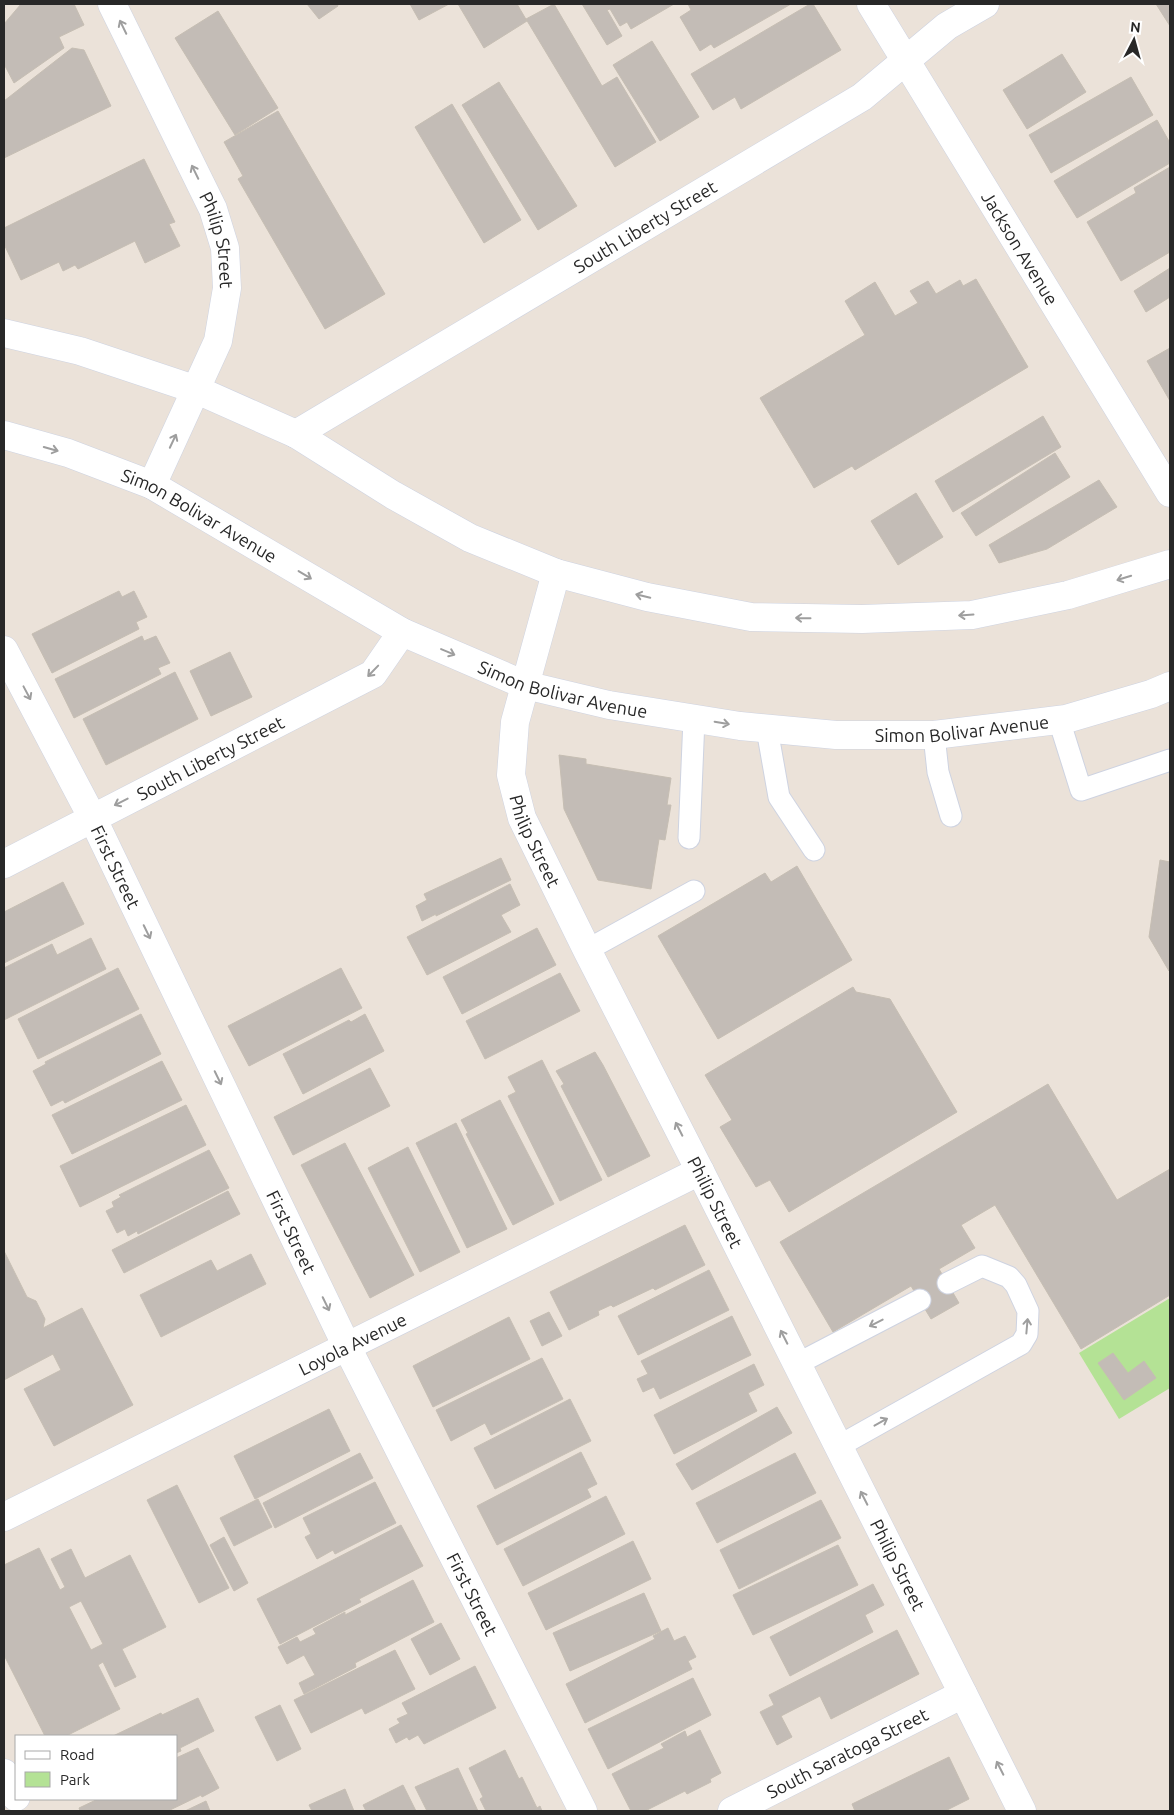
<svg xmlns="http://www.w3.org/2000/svg" width="1174" height="1815" viewBox="0 0 1174 1815" font-family="Ubuntu,sans-serif">
<rect width="100%" height="100%" fill="#ebe2d9"/>
<path fill="#b4e295" d="M1170,1298V1388L1119,1419L1079,1353Z"/>
<path fill="#c3bcb6" stroke="#c6beb3" fill-rule="evenodd" d="M21,4H74L84,25L59,37L64,48L14,83L4,64V24Z
M307,4H337L338,6L319,19Z
M410,4H449L419,20Z
M458,4H517L527,21L484,48Z
M554,4L602,86L617,77L656,142L615,167L526,19Z
M582,4H674L631,29L627,22L620,26L610,9L607,10L622,36L607,45Z
M688,4H791L714,48L711,44L700,51L680,17L691,10Z
M810,4H813L841,50L741,109L735,97L713,110L691,74Z
M1156,4H1170V26Z
M218,11L278,108L235,135L175,38Z
M652,41L699,117L660,141L613,65Z
M72,48L84,50L111,106L4,158V101Z
M1062,54L1086,92L1027,129L1003,90Z
M1131,77L1153,115L1051,173L1029,135Z
M499,82L577,206L538,230L462,105Z
M452,104L521,220L484,243L415,127Z
M278,111L385,294L325,329L238,179L243,176L224,142Z
M1157,120L1170,143V163L1077,218L1054,181Z
M144,159L175,222L169,224L180,246L145,263L135,241L78,269L75,265L63,271L59,262L21,280L4,244V228Z
M1170,167V252L1121,281L1087,222L1136,193L1134,188Z
M1170,268V297L1146,312L1134,291Z
M976,279L1028,367L855,470L852,466L814,488L760,398L865,335L845,301L875,282L895,316L918,303L910,291L928,281L936,294L960,280L963,286Z
M1170,348V401L1147,361Z
M1043,416L1061,447L953,512L935,481Z
M1055,453L1070,477L976,536L961,513Z
M1099,480L1117,507L1047,549L999,563L989,545Z
M916,493L943,537L898,565L871,521Z
M119,591L122,597L134,591L147,617L136,622L139,629L52,673L32,634Z
M142,636L144,641L156,636L170,663L158,668L161,674L74,718L55,679Z
M230,652L252,697L211,716L190,671Z
M175,672L198,719L106,765L83,719Z
M559,755L586,759V764L671,778L667,805H671L665,840L659,839L651,889L598,880L564,809Z
M501,858L511,880L436,916V914L422,921L416,906L427,900L424,894Z
M1160,860L1170,862L1169,971L1149,937Z
M797,866L852,960L718,1039L658,936L765,873L771,882Z
M63,882L84,924L4,963V912Z
M510,884L520,905L501,915L511,932L427,975L407,937Z
M537,928L556,965L462,1014L443,977Z
M91,938L106,969L4,1020V968L52,944L57,955Z
M118,968L139,1009L38,1059L18,1019Z
M341,968L362,1008L249,1066L228,1026Z
M560,973L580,1011L485,1059L466,1021Z
M853,987L856,992L890,999L957,1112L789,1212L770,1180L756,1187L720,1127L732,1120L705,1075Z
M141,1014L161,1054L65,1103L63,1100L51,1106L33,1071L46,1064L45,1062Z
M365,1014L384,1051L303,1094L283,1054L349,1020L351,1022Z
M595,1052L603,1065L650,1156L608,1177L561,1086L564,1084L556,1071Z
M542,1060L602,1180L560,1201L508,1096L516,1092L508,1077Z
M162,1061L182,1100L72,1154L52,1115Z
M370,1068L390,1106L293,1155L274,1117Z
M1048,1084L1117,1200L1170,1169V1295L1081,1349L995,1205L961,1225L975,1248L939,1269L959,1303L931,1319L911,1286L833,1332L780,1242Z
M500,1100L554,1204L513,1225L466,1134L468,1133L461,1120Z
M186,1105L206,1145L80,1207L60,1166Z
M456,1123L507,1229L467,1248L416,1143Z
M345,1143L414,1275L370,1298L301,1165Z
M408,1147L460,1252L420,1272L368,1168Z
M209,1150L229,1188L138,1234L137,1231L128,1236L125,1229L117,1233L106,1211L114,1207L112,1202L121,1197L119,1195Z
M228,1191L240,1214L124,1273L112,1250Z
M685,1225L705,1265L655,1290L653,1288L613,1307L611,1305L598,1311L599,1315L569,1330L550,1292Z
M4,1251L27,1297L36,1301L45,1319L43,1328L82,1308L133,1405L54,1446L24,1389L61,1370L53,1354L4,1380Z
M251,1254L266,1284L161,1337L140,1295L211,1260L217,1271Z
M709,1270L729,1310L638,1355L618,1316Z
M549,1312L562,1336L542,1346L530,1321Z
M732,1316L751,1355L660,1399L654,1387L643,1392L637,1379L648,1374L641,1361Z
M509,1317L530,1359L433,1407L413,1366Z
M1113,1353L1128,1373L1144,1361L1156,1378L1124,1400L1098,1363Z
M542,1358L563,1399L491,1435L485,1423L451,1441L436,1410Z
M754,1364L764,1385L748,1393L757,1411L674,1454L654,1415Z
M570,1399L591,1441L495,1489L474,1448Z
M777,1407L792,1433L692,1490L676,1464Z
M329,1409L350,1451L255,1499L234,1456Z
M581,1452L597,1484L587,1489L591,1497L497,1545L477,1506Z
M360,1453L373,1478L275,1528L263,1503Z
M795,1453L816,1493L717,1543L696,1503Z
M375,1482L396,1523L335,1554L333,1550L317,1559L305,1537L311,1534L303,1518Z
M177,1485L229,1588L199,1603L147,1500Z
M606,1496L625,1534L523,1586L504,1549Z
M258,1499L272,1527L234,1546L220,1518Z
M821,1500L841,1538L739,1589L720,1550Z
M401,1525L423,1566L359,1599L361,1602L280,1644L257,1599Z
M224,1537L248,1583L234,1591L210,1545Z
M633,1541L651,1579L546,1630L528,1593Z
M838,1545L858,1585L753,1635L733,1595Z
M39,1548L60,1590L65,1587L51,1559L71,1549L85,1578L130,1555L166,1627L122,1649L136,1677L115,1687L103,1662L98,1665L120,1709L66,1736H45L4,1655V1565ZM81,1601L103,1644L91,1650L69,1607Z
M413,1580L434,1622L355,1663L356,1667L304,1694L299,1683L315,1675L304,1655L287,1664L278,1647L297,1637L300,1642L316,1634L313,1629L345,1612V1615Z
M873,1584L884,1605L865,1615L873,1632L790,1676L770,1637Z
M644,1593L661,1631L570,1671L553,1633Z
M441,1623L460,1659L430,1675L411,1639Z
M668,1628L674,1641L685,1636L696,1657L688,1661L692,1669L585,1723L566,1684L655,1639L653,1636Z
M897,1630L919,1674L831,1719L820,1696L781,1716L792,1737L777,1745L760,1712L774,1705L769,1695Z
M395,1650L415,1689L365,1714L362,1708L311,1733L294,1700Z
M475,1666L496,1708L424,1744L418,1735L409,1740L407,1737L396,1743L389,1729L400,1723L397,1719L408,1714L402,1703Z
M693,1678L711,1715L608,1769L588,1729Z
M198,1698L214,1731L180,1748L181,1751L176,1753V1736H113L161,1713L162,1715Z
M280,1705L301,1749L277,1761L255,1717Z
M700,1730L721,1773L710,1779L711,1782L687,1794L685,1791L645,1811H631L612,1774L664,1748L661,1744L685,1731L687,1737Z
M198,1748L219,1788L202,1797L201,1795L168,1811H80L79,1808L98,1799H176V1758Z
M505,1750L519,1779L522,1777L537,1808L540,1806L542,1811H486L480,1799L483,1797L469,1768Z
M949,1757L969,1799L945,1811H855L852,1804Z
M458,1768L478,1811H427L415,1787Z
M403,1785L416,1811H366L363,1805Z
M345,1789L354,1811H312L309,1805Z
M206,1801L210,1811H185Z"/>
<g fill="none" stroke-linecap="round" stroke-linejoin="round">
<defs>
<path id="service" d="M1059,720L1081,790L1170,760
M767,729L779,797L814,850
M934,735L938,772L951,816
M689,838L694,719
M587,950L694,891
M797,1364L920,1300
M839,1446L1021,1344L1027,1334L1028,1311L1016,1285L1009,1277L982,1266L948,1283"/>
<g id="minor">
<path id="s1" d="M112,4L213,209L225,248L227,288L218,341L152,485"/>
<path id="s2" d="M296,434L862,97L947,26L985,4"/>
<path id="s3" d="M556,573L515,722L511,775L522,818L587,950L700,1171L1022,1811"/>
<path id="s4" d="M4,650L92,817L347,1347L583,1811"/>
<path id="s5" d="M4,864L373,674L402,632"/>
<path id="s6" d="M4,1517L700,1171"/>
<path d="M4,1773L16,1797"/>
<path id="s7" d="M732,1811L963,1694"/>
</g>
<g id="tertiary">
<path id="s8" d="M871,4L1170,493"/>
<path d="M4,333L80,351L197,390L296,434L393,495L470,538L556,573L647,597L751,617L862,619L972,615L1068,595L1170,564"/>
<path id="s9" d="M4,435L68,453L152,485L402,632L525,685L609,705L740,726L836,735H934L1066,719L1151,694L1170,686"/>
</g>
</defs>
<use href="#service" stroke="#ced3e1" stroke-width="23"/>
<use href="#minor" stroke="#ced3e1" stroke-width="29"/>
<use href="#tertiary" stroke="#ced3e1" stroke-width="29"/>
<use href="#service" stroke="#fff" stroke-width="21"/>
<use href="#minor" stroke="#fff" stroke-width="28"/>
<use href="#tertiary" stroke="#fff" stroke-width="28"/>
</g>
<defs><path id="oneway-shaft" d="M-6 0H5M1.5-3L5.5 0L1.5 3" fill="none" stroke-width="1.6" stroke-linecap="round" stroke-linejoin="round" transform="scale(1.25)"/></defs>
<g stroke="#9e9e9e">
<use href="#oneway-shaft" transform="translate(123 27) rotate(-116)"/>
<use href="#oneway-shaft" transform="translate(195 172) rotate(-116)"/>
<use href="#oneway-shaft" transform="translate(173 441) rotate(-65)"/>
<use href="#oneway-shaft" transform="translate(51 449) rotate(16)"/>
<use href="#oneway-shaft" transform="translate(305 575) rotate(31)"/>
<use href="#oneway-shaft" transform="translate(1124 578) rotate(163)"/>
<use href="#oneway-shaft" transform="translate(643 596) rotate(-166)"/>
<use href="#oneway-shaft" transform="translate(966 615) rotate(176)"/>
<use href="#oneway-shaft" transform="translate(803 618) rotate(-179)"/>
<use href="#oneway-shaft" transform="translate(448 652) rotate(23)"/>
<use href="#oneway-shaft" transform="translate(373 671) rotate(134)"/>
<use href="#oneway-shaft" transform="translate(27 693) rotate(62)"/>
<use href="#oneway-shaft" transform="translate(722 723) rotate(10)"/>
<use href="#oneway-shaft" transform="translate(121 802) rotate(153)"/>
<use href="#oneway-shaft" transform="translate(147 932) rotate(64)"/>
<use href="#oneway-shaft" transform="translate(218 1078) rotate(64)"/>
<use href="#oneway-shaft" transform="translate(679 1129) rotate(-117)"/>
<use href="#oneway-shaft" transform="translate(326 1304) rotate(64)"/>
<use href="#oneway-shaft" transform="translate(876 1323) rotate(153)"/>
<use href="#oneway-shaft" transform="translate(1027 1326) rotate(-85)"/>
<use href="#oneway-shaft" transform="translate(784 1337) rotate(-117)"/>
<use href="#oneway-shaft" transform="translate(881 1422) rotate(-29)"/>
<use href="#oneway-shaft" transform="translate(864 1498) rotate(-117)"/>
<use href="#oneway-shaft" transform="translate(1000 1768) rotate(-117)"/>
</g>
<g text-anchor="middle" dominant-baseline="central" stroke-width="4.5" stroke-linejoin="round" paint-order="stroke">
<g font-size="18" fill="#282828" stroke="#fff">
<text stroke="none"><textPath href="#s2" startOffset="406">South Liberty Street</textPath></text>
<text stroke="none"><textPath href="#s1" startOffset="260">Philip Street</textPath></text>
<text stroke="none"><textPath href="#s8" startOffset="286">Jackson Avenue</textPath></text>
<text stroke="none"><textPath href="#s9" startOffset="212">Simon Bolivar Avenue</textPath></text>
<text stroke="none"><textPath href="#s9" startOffset="618">Simon Bolivar Avenue</textPath></text>
<text stroke="none"><textPath href="#s9" startOffset="1022">Simon Bolivar Avenue</textPath></text>
<text stroke="none"><textPath href="#s5" startOffset="232">South Liberty Street</textPath></text>
<text stroke="none"><textPath href="#s3" startOffset="278">Philip Street</textPath></text>
<text stroke="none"><textPath href="#s4" startOffset="244">First Street</textPath></text>
<text stroke="none"><textPath href="#s3" startOffset="682">Philip Street</textPath></text>
<text stroke="none"><textPath href="#s4" startOffset="649">First Street</textPath></text>
<text stroke="none"><textPath href="#s6" startOffset="389">Loyola Avenue</textPath></text>
<text stroke="none"><textPath href="#s3" startOffset="1088">Philip Street</textPath></text>
<text stroke="none"><textPath href="#s4" startOffset="1054">First Street</textPath></text>
<text stroke="none"><textPath href="#s7" startOffset="129">South Saratoga Street</textPath></text>
</g>
</g>
<rect width="1174" height="1815" fill="none" stroke="#282828" stroke-width="10"/>
<rect x="15" y="1735" width="162" height="65" fill="#ffffff" stroke="#a9a9a9"/>
<rect x="25" y="1751" width="25" height="8" fill="#ffffff" stroke="#a9a9a9"/>
<text x="60" y="1760" font-size="15" fill="#282828">Road</text>
<rect x="25" y="1772" width="25" height="15" fill="#b4e295" stroke="#a9a9a9"/>
<text x="60" y="1785" font-size="15" fill="#282828">Park</text>
<g transform="translate(1134 40) rotate(6)" stroke="#ffffff" stroke-width="4" paint-order="stroke">
<path d="M0-4L9 19L0 12L-9 19Z" fill="#282828"/>
<text y="-8" font-size="14" font-weight="bold" text-anchor="middle" fill="#282828">N</text>
</g>
</svg>
